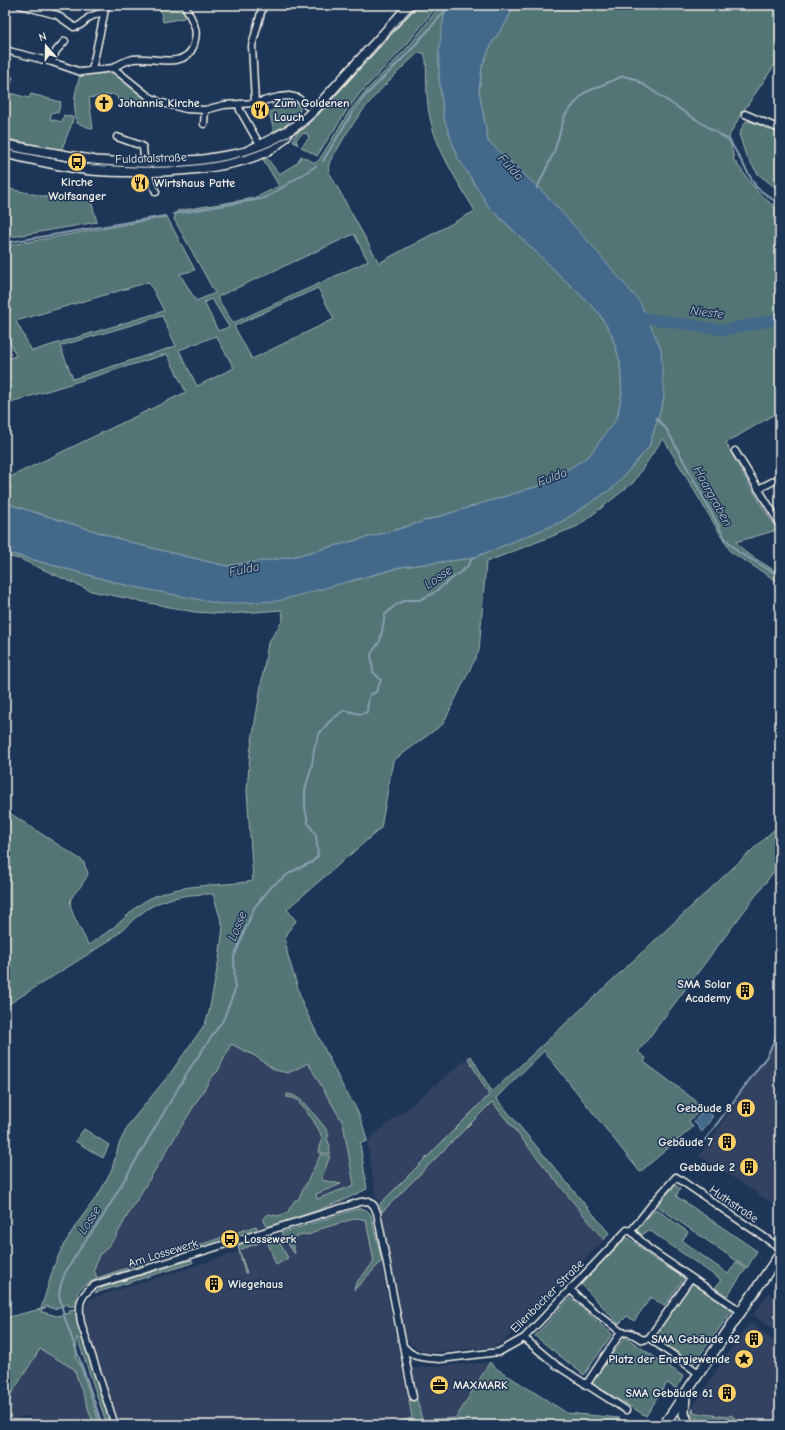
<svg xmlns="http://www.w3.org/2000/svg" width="785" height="1430" viewBox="0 0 785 1430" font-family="'Comic Neue',sans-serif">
<rect width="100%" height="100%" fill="#1d3557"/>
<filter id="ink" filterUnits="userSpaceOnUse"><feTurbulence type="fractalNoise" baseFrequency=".025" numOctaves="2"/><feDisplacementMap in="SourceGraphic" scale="8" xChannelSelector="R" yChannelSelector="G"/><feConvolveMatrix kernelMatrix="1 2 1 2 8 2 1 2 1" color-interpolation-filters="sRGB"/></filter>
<g filter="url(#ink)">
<path fill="#334260" d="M780,1036V1208L699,1156Z
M314,1042L367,1189L343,1202L323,1209L95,1279L94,1270L99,1254L115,1238L130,1211L211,1078L218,1071L231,1044Z
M468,1058L489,1095L380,1204L375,1193L367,1141Z
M492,1101L604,1240L504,1341L494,1347L426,1353L411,1345L403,1333L384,1230L382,1212Z
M357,1209H364L367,1210L371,1215L412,1418L387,1425H120L84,1320L85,1308L89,1299L239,1252L237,1248Z
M769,1293L780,1301V1333L753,1315Z
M750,1323L775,1341L780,1334V1425H746L696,1419L691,1415V1411L694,1405L732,1346Z
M40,1348L74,1369L94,1425H33L29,1415L7,1422L8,1425H5V1406Z
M490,1362L456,1418L422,1420L412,1368Z"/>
<path fill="#527475" stroke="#a3b2ae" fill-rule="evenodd" d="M182,5L185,14L184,18L163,22L160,9Z
M418,5H433L436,7L408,43L361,92L347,110L317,156L301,147L309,138L307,133L302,134L296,140L298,145L294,142L293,139L297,133L309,125Z
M514,5H780V57L740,116L729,136L734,160L756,190L780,212V411L726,443L750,486L777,530L736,542L745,552L780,574V583L731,552L663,438L633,483L578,526L486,562L479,651L443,724L393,761L381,828L287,909L296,921L289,930L285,940L288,956L303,1005L344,1089C356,1105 363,1122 367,1141L360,1143L367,1189C333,1206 302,1216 267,1227L263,1218L269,1214L277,1216L287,1213L295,1200H298L321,1154L330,1156L321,1180L341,1184L316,1194L317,1199L354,1185L343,1123L308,1063L288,1073L275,1070L255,1056L231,1044L218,1071L211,1078L130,1211L115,1238L102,1253L99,1254L94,1270L97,1278L142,1263L143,1266C128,1271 91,1278 81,1288C76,1293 76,1299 74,1306H68V1303C64,1306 59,1307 54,1309L47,1306L45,1308L41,1309L42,1312L57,1316L70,1313L69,1311L75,1310L79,1328L111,1420V1425H107L77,1337L76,1357L82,1370L100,1425H94L74,1369L40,1349L5,1404V1318L41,1309L54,1266L62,1248L76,1225L100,1192L112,1169L119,1144L129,1124L169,1075L205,1024L209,1012L219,959L223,927L213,894C188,894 163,897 143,912C131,920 122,932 110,940C77,962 43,982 9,1004L5,1021V810L83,861L88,873C87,876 86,879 84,881C81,888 74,892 71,899C67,910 84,933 88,945C100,937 111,930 121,921C128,916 134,908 142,903C174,882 217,887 253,881L247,790L250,753L268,643L283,620L282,610L228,614L194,612L91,591L20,559L5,556V552L125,585L352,581L401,567L473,558L561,522L613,488L649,447L664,398L544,193L488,141L479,91L482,66L492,43L507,21Z
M440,6L445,11L439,53V77L444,119L489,207L598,312L611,333L620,361L622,394L617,418L589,456L545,484L392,531L292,557L226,566L139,545L5,503V489H11L8,478L186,392L167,354L5,404V359L16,356L5,332V246L167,217L195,270L180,274L196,301L215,293L174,219L177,211L249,199L257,197L279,186L263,159L267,158L279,174L297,163L301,156L315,163L319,160L349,112L363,94L410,45ZM418,53H424L426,60C427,78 426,96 429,113C436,150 457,180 475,211L379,263L329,172C327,163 332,158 337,150C357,112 387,81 418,53ZM354,234L368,261L233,323L217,297ZM149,282L164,311L32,351L16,321ZM318,288L334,319L252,359L234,326ZM212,299L229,327L218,331L204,302ZM162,316L176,346L73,379L60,346ZM216,336L234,368L197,386L179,350Z
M113,68L148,96L146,103L131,107L130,100L118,101L117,96L112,94L89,98L93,129L77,123C72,101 75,93 81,72Z
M5,75L13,77L9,93L29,98L31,94L61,102L58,113L52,112L50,119L62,122L64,115L73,117L72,123L61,151L5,138Z
M288,98L296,100L300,109V111L283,128L274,131L269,112L274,110L271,101Z
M746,121L752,122L780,133V191L758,174L746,156L739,134Z
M5,188L47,197H90L97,222L5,238Z
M780,824V867L778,866L638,1052L646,1058L644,1062L704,1107L689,1121L693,1127L640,1172L544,1051L496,1098L609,1233L604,1240L492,1102L382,1212L380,1204L489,1095L468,1058L471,1056L492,1092Z
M287,1094C295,1094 306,1103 308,1109H310L326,1129L329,1136L327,1138L329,1144L330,1145L329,1149L330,1151V1154L319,1152L322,1139L320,1132L313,1120L297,1100L292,1098L287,1097Z
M84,1129L109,1145L103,1158L75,1141Z
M675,1185L680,1189L676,1196L757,1251L747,1268L657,1206Z
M357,1209C364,1208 367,1209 371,1215L382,1261L354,1290L356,1283L374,1262L366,1220L357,1218L320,1229L309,1235L303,1234L291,1239L295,1253H294L281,1233Z
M656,1209L688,1232L682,1241L728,1274L736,1262L746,1269L727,1296L715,1288L721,1280L649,1230L642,1235L636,1229Z
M256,1226L257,1228L254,1232L188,1252L185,1250Z
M267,1237H272L276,1241L278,1240L288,1258L276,1265L267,1240L239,1250L247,1273H245L238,1246Z
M627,1237L651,1257L684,1278L664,1306L651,1297L634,1321L627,1316L619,1324L581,1284Z
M191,1260L193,1261L192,1263L95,1293L101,1288Z
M692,1283L732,1311L694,1363L654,1337Z
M570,1298L612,1334L584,1375L535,1336Z
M625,1337L683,1376L677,1389L667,1383L646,1416L592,1383Z
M490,1362L494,1367L567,1413L620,1418L621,1425H387L412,1418L409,1400L417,1399L422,1420L456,1418Z
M693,1408L694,1412L697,1413L728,1417L731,1415L735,1418L732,1423L696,1419L691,1415Z"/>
<path fill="#42698a" stroke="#899fb0" d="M448,5H514L507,21L492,43L482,66L479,91L488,141L544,193L587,240L640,302L661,349L664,398L649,447L613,488L561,522L473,558L401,567L278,601L221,604L125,585L5,552V503L139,545L226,566L292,557L392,531L545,484L589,456L617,418L622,394L620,361L611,333L598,312L489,207L458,158L444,119L439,77V53L441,33L445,11Z
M705,1110L713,1116L702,1132L694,1121Z"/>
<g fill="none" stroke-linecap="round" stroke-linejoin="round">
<path stroke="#899fb0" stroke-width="2" d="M323,161L352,113L365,96L409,52L445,11
M537,188L554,152L565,115L584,93L623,76L635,79L689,115L730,141L756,187L780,205
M173,214L260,199L267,197L316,166
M5,243L165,216
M656,418L667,430L725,538L738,552L780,576
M705,1140L767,1056L780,1029
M102,1425L88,1383L64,1316L59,1294L61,1284L65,1273L83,1244L102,1218L190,1068L223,1020L235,990L234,957L254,908L272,886L291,872L312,862L318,856L316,835L308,823L305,807V790L312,765L314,749L319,734L329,722L344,710L360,714L367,712L368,702L370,695L376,692L381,680L373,672L371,654L380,641L385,615L393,607L405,600H419L432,594L467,567L473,557"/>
<path stroke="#42698a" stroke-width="11" d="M633,316L724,330L780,319"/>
<defs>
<path id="minor" d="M20,5L57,15L74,27C80,27 84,22 88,18C94,15 99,13 104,12
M5,50L52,62L81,72L113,68L148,96L159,102L186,109L205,110L224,105L255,103L279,97L289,96L298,98L307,106
M52,62L56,51L65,41
M113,68C119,64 126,61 133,59C151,56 184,70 193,47C195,41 197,34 195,28C193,20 188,13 185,5
M92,70L106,5
M255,103L252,46L263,5
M239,105L240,110L257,140
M745,114L780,129
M204,124L205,110
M117,137L142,146L143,148L145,167L156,192
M735,451L780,524
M758,489L780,478
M631,1231L649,1249L742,1312
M570,1289L585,1304L621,1332L630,1333L643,1340L649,1338L700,1374
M524,1338L556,1365L626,1410
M649,1338L691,1278
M403,1346L409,1352L416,1356L428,1358L440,1359L499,1352L524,1338L627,1230L631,1231L653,1203L676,1177L780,1248
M586,1385L621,1332
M115,1425L81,1323C78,1304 79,1296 95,1285L360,1202L369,1201L374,1206L377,1213L413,1397"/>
<path id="secondary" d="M5,145L96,161L144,164L203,160L233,155L246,152L269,141L300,124L318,106L410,5
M5,153C34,159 62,167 92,170C136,174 261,174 287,134
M685,1395L684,1414L689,1425
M664,1425L780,1254"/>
</defs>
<use href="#minor" stroke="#f4f1e8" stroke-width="9"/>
<use href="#secondary" stroke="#f4f1e8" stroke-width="12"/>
<use href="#minor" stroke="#1d3557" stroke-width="6"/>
<use href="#secondary" stroke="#1d3557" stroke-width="9"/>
<path stroke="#f4f1e8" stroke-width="1" d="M5,149C91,169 227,185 302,127C318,115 331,98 344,84C368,57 391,31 415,5"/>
</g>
</g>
<defs>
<symbol id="church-disc" viewBox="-11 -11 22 22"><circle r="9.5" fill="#ffd166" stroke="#1d3557"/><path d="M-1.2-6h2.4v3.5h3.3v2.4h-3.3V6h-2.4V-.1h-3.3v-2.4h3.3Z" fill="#111"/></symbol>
<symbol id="restaurant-disc" viewBox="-11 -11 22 22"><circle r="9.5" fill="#ffd166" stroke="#1d3557"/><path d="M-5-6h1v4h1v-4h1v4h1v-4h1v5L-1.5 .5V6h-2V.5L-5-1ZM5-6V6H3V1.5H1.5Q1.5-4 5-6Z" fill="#111"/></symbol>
<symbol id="bus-disc" viewBox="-11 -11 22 22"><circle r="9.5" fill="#ffd166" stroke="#1d3557"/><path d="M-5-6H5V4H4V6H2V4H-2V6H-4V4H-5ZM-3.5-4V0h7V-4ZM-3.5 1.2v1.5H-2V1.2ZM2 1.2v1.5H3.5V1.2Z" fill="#111"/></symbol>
<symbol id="building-disc" viewBox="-11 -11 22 22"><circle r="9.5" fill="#ffd166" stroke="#1d3557"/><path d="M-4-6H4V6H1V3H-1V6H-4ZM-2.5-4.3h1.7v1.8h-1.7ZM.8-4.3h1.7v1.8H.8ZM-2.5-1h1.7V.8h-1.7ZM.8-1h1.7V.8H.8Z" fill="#111"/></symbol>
<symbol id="sight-disc" viewBox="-11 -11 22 22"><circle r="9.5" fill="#ffd166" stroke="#1d3557"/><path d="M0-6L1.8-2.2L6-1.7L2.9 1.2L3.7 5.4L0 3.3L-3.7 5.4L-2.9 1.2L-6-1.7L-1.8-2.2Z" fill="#111"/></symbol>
<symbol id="office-disc" viewBox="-11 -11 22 22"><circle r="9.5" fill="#ffd166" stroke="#1d3557"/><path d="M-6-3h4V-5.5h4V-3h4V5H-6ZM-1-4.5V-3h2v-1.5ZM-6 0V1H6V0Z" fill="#111"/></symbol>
</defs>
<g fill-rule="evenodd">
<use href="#church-disc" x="93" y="92" width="22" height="22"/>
<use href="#restaurant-disc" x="249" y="99" width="22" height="22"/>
<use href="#bus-disc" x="66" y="151" width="22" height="22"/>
<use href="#restaurant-disc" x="129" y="172" width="22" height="22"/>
<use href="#building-disc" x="734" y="980" width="22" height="22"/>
<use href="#building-disc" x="735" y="1097" width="22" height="22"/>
<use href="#building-disc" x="716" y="1131" width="22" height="22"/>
<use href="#building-disc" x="738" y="1156" width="22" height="22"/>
<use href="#bus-disc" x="219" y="1228" width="22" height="22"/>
<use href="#building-disc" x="203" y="1273" width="22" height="22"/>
<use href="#building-disc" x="743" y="1328" width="22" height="22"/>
<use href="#sight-disc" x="733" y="1348" width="22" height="22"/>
<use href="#office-disc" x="428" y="1374" width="22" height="22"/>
<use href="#building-disc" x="716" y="1382" width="22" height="22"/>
</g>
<g text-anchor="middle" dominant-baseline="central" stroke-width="3" stroke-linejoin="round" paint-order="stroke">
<g font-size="12" font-weight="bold" fill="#f4f1e8" stroke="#1d3557" text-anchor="end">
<text x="118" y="103" text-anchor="start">Johannis Kirche</text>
<text x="274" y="103" text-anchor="start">Zum Goldenen<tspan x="274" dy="14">Lauch</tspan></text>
<text x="77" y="182" text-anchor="middle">Kirche<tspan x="77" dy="14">Wolfsanger</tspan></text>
<text x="154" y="183" text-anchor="start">Wirtshaus Patte</text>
<text x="731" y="984">SMA Solar<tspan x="731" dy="14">Academy</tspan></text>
<text x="732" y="1108">Gebäude 8</text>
<text x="713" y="1142">Gebäude 7</text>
<text x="735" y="1167">Gebäude 2</text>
<text x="244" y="1239" text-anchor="start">Lossewerk</text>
<text x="228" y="1284" text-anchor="start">Wiegehaus</text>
<text x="740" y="1339">SMA Gebäude 62</text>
<text x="730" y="1359">Platz der Energiewende</text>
<text x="453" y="1385" text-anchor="start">MAXMARK</text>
<text x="713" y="1393">SMA Gebäude 61</text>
</g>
<g font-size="12" fill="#f4f1e8" stroke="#1d3557">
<text transform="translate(151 158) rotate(-2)">Fuldatalstraße</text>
<text transform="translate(734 1204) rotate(34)">Huthstraße</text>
<text transform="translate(163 1253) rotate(-17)">Am Lossewerk</text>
<text transform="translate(547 1296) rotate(-45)">Ellenbacher Straße</text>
</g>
<g font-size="13" font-style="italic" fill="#b6c1c7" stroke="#1d3557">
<text transform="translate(511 167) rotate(47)">Fulda</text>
<text transform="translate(707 312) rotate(7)">Nieste</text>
<text transform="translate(552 477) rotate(-22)">Fulda</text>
<text transform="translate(713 496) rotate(61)">Haargraben</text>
<text transform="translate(244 569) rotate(-12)">Fulda</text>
<text transform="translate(438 577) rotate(-35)">Losse</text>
<text transform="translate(237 926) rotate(-67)">Losse</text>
<text transform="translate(89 1220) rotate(-57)">Losse</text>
</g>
</g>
<rect width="785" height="1430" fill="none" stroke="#1d3557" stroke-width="20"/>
<rect x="10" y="10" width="765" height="1410" fill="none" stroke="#f4f1e8" stroke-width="1.5" filter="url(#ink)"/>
<g transform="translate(46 46) rotate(340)" stroke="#1d3557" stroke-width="3" paint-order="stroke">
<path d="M0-3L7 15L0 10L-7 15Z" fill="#f4f1e8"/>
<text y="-6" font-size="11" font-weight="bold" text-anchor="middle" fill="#f4f1e8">N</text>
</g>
</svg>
